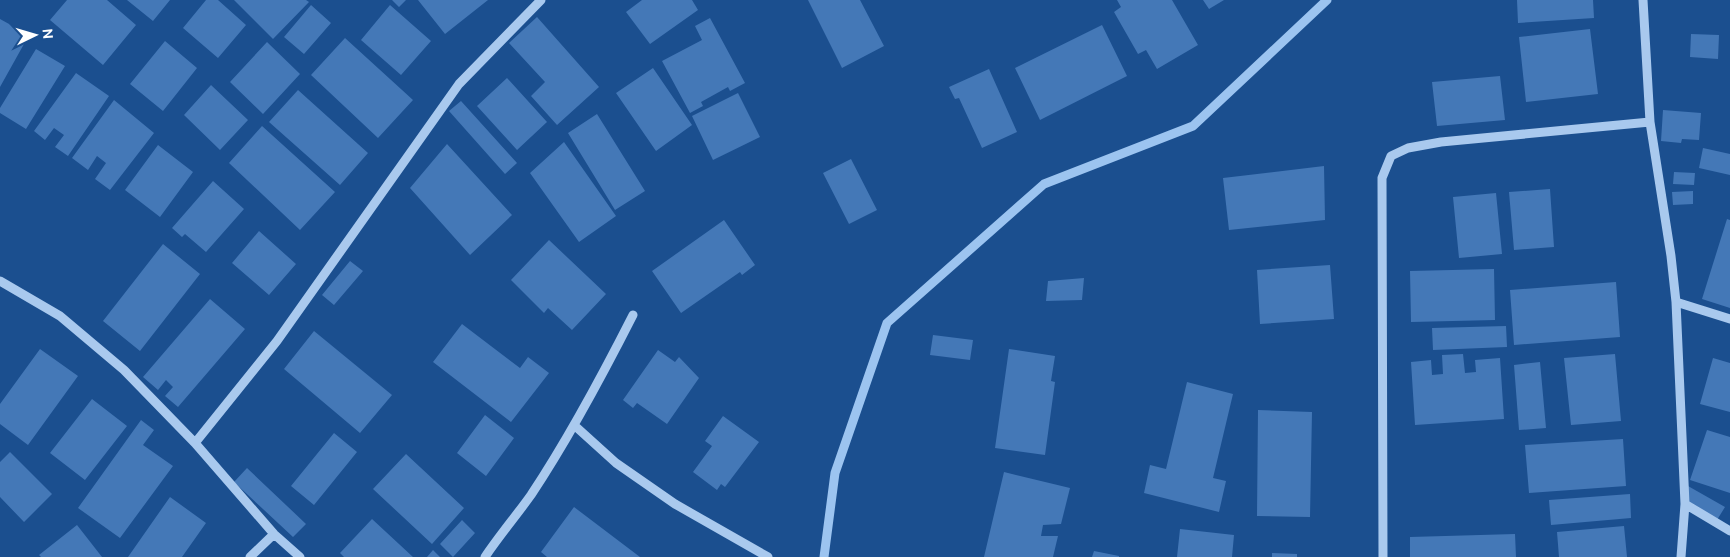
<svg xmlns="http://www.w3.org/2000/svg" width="1730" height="557" viewBox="0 0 1730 557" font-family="Ubuntu,sans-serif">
<rect width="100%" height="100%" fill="#1b4f8f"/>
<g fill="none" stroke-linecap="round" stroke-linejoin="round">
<path stroke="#9cc4f0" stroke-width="9" d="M824,557L835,473L887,323L1044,184L1193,126L1327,0"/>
</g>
<path fill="#4478b7" d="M67,0H107L136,25L103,65L50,20Z
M127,0H170L153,21Z
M206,0H218L246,25L218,58L183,28Z
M234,0H306L309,2L273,39Z
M392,0H406L399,7Z
M418,0H488L445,34Z
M642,0H692L698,10L650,44L626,12Z
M808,0H860L884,46L842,68Z
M1117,0H1172L1198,45L1157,69L1146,50L1138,54L1114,12L1121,7Z
M1203,0H1224L1209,9Z
M1517,0H1593L1594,18L1518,23Z
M311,5L331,23L304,54L284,37Z
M390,5L431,41L401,75L361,40Z
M537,17L599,87L557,125L531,96L545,82L509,43Z
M710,18L745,83L730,91L728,87L701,102L703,106L690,113L662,61L702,40L695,26Z
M0,19L29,35L0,87Z
M1102,25L1127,76L1040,120L1015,68Z
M1590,29L1598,94L1526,102L1519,37Z
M1691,34L1719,35L1718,59L1690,57Z
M345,38L413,100L378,138L311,75Z
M165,41L197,68L163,111L130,84Z
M267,42L300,74L263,114L230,82Z
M36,49L65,66L26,129L0,113V108Z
M653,68L692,125L656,151L616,93Z
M989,69L1017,132L982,148L959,98L955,99L949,87Z
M76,73L109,96L68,156L55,147L64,135L54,128L45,140L34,131Z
M1500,76L1505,120L1437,126L1432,82Z
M507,78L547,122L517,150L477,106Z
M211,85L248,120L220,150L184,115Z
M298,90L368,153L340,185L269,122Z
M738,93L760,137L713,160L692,116Z
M114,100L154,133L110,190L95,179L106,163L97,156L88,170L72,158Z
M461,101L517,163L505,174L449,111Z
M1663,110L1701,113L1699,140L1682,139L1681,143L1661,141Z
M597,114L645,191L615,210L568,133Z
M262,126L335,192L300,230L229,163Z
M564,142L616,216L579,242L530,173Z
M447,144L512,215L470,255L410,188Z
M158,145L193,172L160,217L125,190Z
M1703,148L1730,154V175L1699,168Z
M851,159L877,210L849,224L823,173Z
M1324,166L1325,220L1229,230L1223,178Z
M1674,172L1695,173L1694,185L1673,184Z
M213,181L244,209L206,252L185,234L182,237L172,228Z
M1550,189L1554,247L1514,250L1509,192Z
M1693,191V204L1673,205L1672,192Z
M1496,193L1502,254L1459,258L1453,197Z
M1727,219L1730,220V308L1702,299Z
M724,220L755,265L742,275L740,272L681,313L652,271Z
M259,231L296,264L269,295L232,263Z
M549,240L606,294L572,330L548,308L544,313L511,280Z
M163,244L200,274L140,351L103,321Z
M350,261L363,271L334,305L322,295Z
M1330,265L1334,319L1260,324L1257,270Z
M1494,269L1495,320L1411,322L1410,271Z
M1084,278L1082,300L1046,301L1048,281Z
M1616,282L1620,337L1514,345L1510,290Z
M210,299L245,329L178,407L165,396L173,387L166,380L158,390L143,377Z
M462,324L520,368L528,357L549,373L511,422L433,362Z
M1506,326L1507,347L1433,350L1432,328Z
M314,331L392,395L360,433L284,369Z
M933,335L973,340L970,360L930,355Z
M40,349L78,376L28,445L0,424V404Z
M1009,349L1055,356L1051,381L1055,382L1045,455L995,448Z
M658,350L675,362L679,357L699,378L667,424L637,403L633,408L623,400Z
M1463,354L1465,373L1476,372L1475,360L1500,358L1504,419L1415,425L1411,362L1431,360L1432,375L1443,374L1442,355Z
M1615,354L1621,421L1571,425L1564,358Z
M1713,358L1730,363V412L1700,404Z
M1540,362L1546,428L1519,430L1514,365Z
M1187,382L1233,394L1213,478L1226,481L1219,512L1144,493L1150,465L1166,469Z
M92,399L127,426L85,480L50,453Z
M1258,410L1312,412L1310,517L1257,516Z
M485,415L514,438L486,476L457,453Z
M723,416L759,442L725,487L721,484L717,490L693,472L712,446L705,441Z
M141,420L154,430L143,445L173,466L120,538L78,508Z
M1707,430L1730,437V493L1690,480Z
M334,433L357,452L314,505L291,486Z
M1623,439L1626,486L1529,493L1525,445Z
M10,452L52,494L24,522L0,497V462Z
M406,454L464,508L432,544L373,489Z
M247,468L306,524L293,537L234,482Z
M1004,472L1070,488L1061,524L1043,525L1041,536H1058L1053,557H984Z
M1688,486L1725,507L1717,520L1687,503Z
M1630,494L1631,518L1551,525L1549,500Z
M170,497L206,523L182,557H128Z
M574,507L640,557H547L541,552Z
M372,519L413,557H344L340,553Z
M462,520L475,533L453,557L440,544Z
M77,525L102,557H41L39,555Z
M1624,526L1627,557H1559L1557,532Z
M1180,529L1234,535L1232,557H1177Z
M1515,534L1516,557H1410V537Z
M433,550L440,557H427Z
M1094,551L1119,556V557H1092Z
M1272,553L1297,554V557H1272Z"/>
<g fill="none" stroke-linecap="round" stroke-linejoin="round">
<path stroke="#a9c9ee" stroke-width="9" d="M1643,0L1650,122L1671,256L1676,302L1685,504L1681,557
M0,281L60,316L124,370L195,443L274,534L300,557
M1676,302L1730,319
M574,425L616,463L675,504L768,557
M195,443L277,341L459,84L541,0
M1685,504L1730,531
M250,557L274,534
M485,557C499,536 516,516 531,495C569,438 602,376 633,315
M1383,557L1382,178L1391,156L1408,148L1441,142L1650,122"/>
</g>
<g transform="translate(35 35) rotate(85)" stroke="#1b4f8f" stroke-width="4" paint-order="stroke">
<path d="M0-4L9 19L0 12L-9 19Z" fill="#ffffff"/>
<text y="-8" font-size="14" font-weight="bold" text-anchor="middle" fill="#ffffff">N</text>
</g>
</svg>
